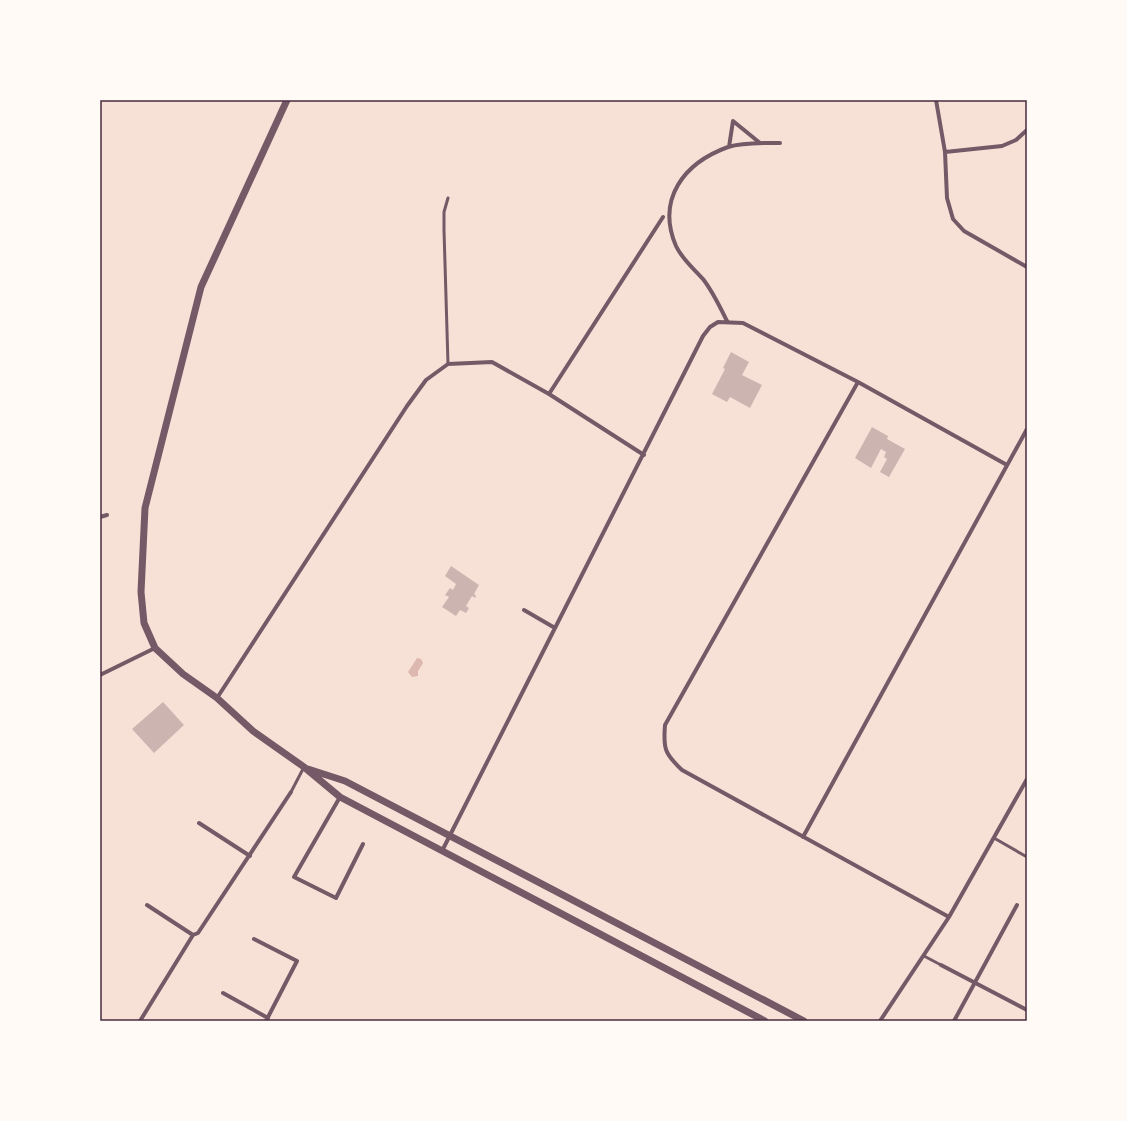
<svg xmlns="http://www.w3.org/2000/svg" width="1127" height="1121" viewBox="0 0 1127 1121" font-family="'Open Sans',sans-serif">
<rect width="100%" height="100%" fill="#f7e1d7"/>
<path fill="#dcb8b0" d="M417,658L421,659L423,663L418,671V676L412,677L408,672Z"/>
<path fill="#ccb4b1" d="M731,352L749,362L742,375L762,385L750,408L730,397L727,402L712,394L725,369L723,368Z
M872,427L888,436L887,439L905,449L889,477L880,472L887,459L884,457L886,452L881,449L871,468L855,458Z
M451,566L479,585L474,594L476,596L475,598L472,596L466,606L469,608L466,613L460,610L456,616L442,607L449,597L445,595L450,588L453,590L456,584L445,576Z
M163,702L184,725L154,753L132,729Z"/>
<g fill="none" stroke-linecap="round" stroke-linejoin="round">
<path stroke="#755966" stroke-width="3" d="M448,364L444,230V212L448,198
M291,792L304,767
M994,838L1027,857
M924,956L941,965"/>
<path stroke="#755966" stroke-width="4" d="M936,100L945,152L947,198L953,219L964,231L1027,267
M729,147L733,121L760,143
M945,152L1002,146L1016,140L1027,130
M727,321C720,307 713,292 703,279C693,268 682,259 676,246C656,199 684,163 728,147C744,142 764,143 780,143
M858,382L665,725C663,749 665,754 682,770L949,917
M549,394L663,217
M100,517L107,515
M524,610L555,628
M100,675L155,648
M217,698L407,406L426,380L448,364L492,362L549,394L644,455
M340,797L294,877L336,898L363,844
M199,823L250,856
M803,837L1027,429
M442,851L703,336L710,327L718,322L743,323L858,382L1007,465
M147,905L193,935L198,933L291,792
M254,939L297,961L266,1021
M941,965L1027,1010
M223,993L268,1018
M140,1021L193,935
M880,1021L949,917L1027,779
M954,1021L1017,905"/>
<path stroke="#755966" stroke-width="7" d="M287,100L201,287L145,508L141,592L144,623L155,648L183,674L217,698L253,731L304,767L340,797L765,1021
M308,769L345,781L804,1021"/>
</g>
<rect width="1127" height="1121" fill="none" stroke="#fffaf5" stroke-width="202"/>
<rect x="101" y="101" width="925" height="919" fill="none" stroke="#4a2c40" stroke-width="1.5"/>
</svg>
